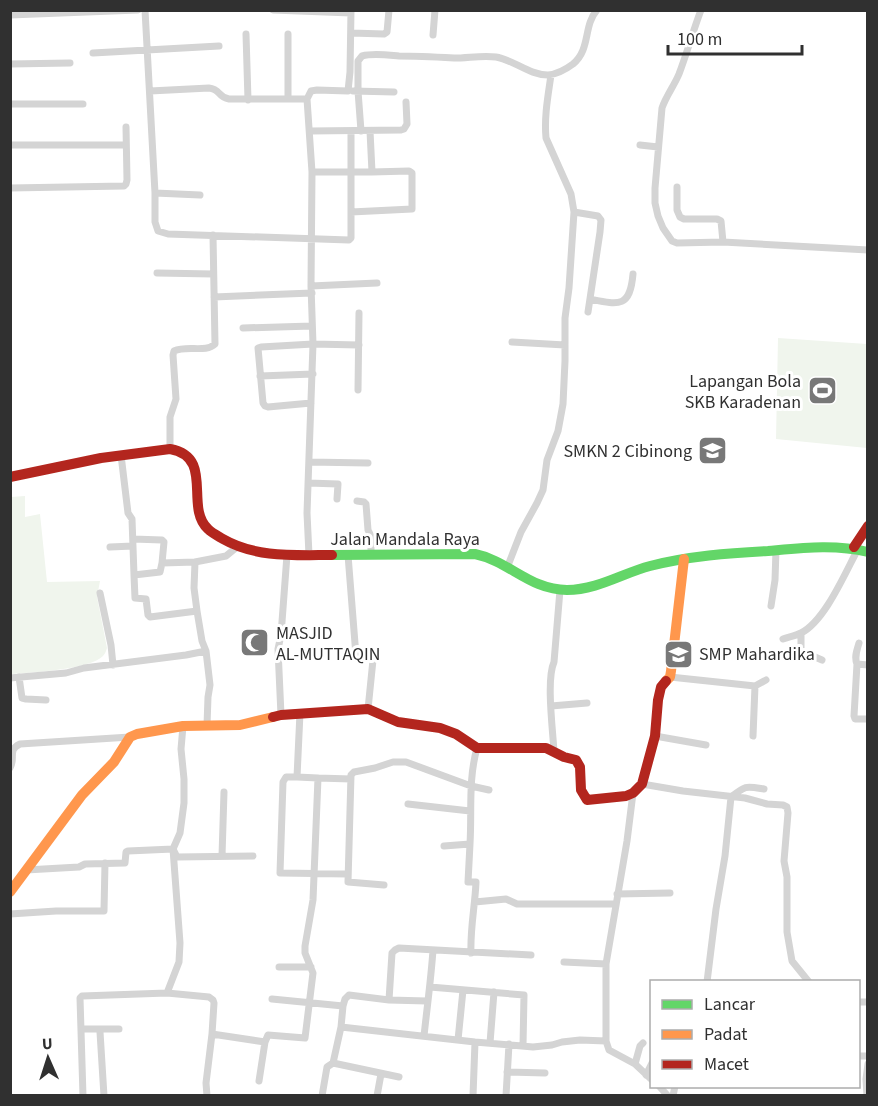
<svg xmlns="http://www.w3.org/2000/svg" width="878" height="1106" viewBox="0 0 878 1106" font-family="'Source Sans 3',sans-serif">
<rect width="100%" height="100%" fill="#fff"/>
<path fill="#f0f5ed" d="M778,338L867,344V448L776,439Z
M25,496V517L40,514L47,582L100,581L97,597L107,648C106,651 105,654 103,656C91,669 30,673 11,674V497Z"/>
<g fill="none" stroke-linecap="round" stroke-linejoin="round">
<path stroke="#d4d4d4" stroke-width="7" d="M145,10L155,193V222L158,231L168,234L349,240L351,238V131
M273,10L351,13
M701,10C693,31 687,53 679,74C674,86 666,96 662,108L655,188V203L658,216L663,228L672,241L677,243L723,242L868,250
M10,15L138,10
M351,33L384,34L387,32L389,10
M246,34L248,100
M288,34V99
M433,35L435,10
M93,53L219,46
M10,64L70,63
M150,91L209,88C221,89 217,97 229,99H307
M353,91L394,92
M10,104H83
M310,131L401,130L404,129L407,124L406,102
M361,131L358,91V61L362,56C373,53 387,55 399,56C417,56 436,57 454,58C468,58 483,55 496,57C514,60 529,75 548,75C558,74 565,70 573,64C591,49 583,26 597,10
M370,131L372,172
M10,145H126
M640,145L658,147
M312,172H372L409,171L412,173V209L351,212
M677,187V210L680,217L684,219H717L721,221L723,242
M10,188L124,186L126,184L127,180L126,127
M155,193L200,195
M574,212L598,216L601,220L600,232L588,312
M157,273L213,274
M311,286L377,283
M214,297L312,293
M590,299C619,305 630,308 633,274
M243,328L312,326
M512,342L565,345
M260,376L313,374
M358,390L359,313
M311,403L268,407L265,406L263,403L258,348L261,347L313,344L359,345
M170,449V417L176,399L173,355L174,351C187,345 206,353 215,344L213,235
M121,455L128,513L132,519L134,575L160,572L162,563L195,562L194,588L197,611L150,617L148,615L146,599L135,598L134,575
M309,462L368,463
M308,483L338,484L337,499
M357,501L364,502L366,504L368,530L371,536V555
M133,539L162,540L164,542L162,563
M110,547L133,546
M309,555L307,513L313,344L311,286L312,172L307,99L311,91L317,90L348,91L350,72L351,10
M348,555L356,656V657H371L373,660L368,709
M195,562L226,556L237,547
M507,568L521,532L537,503L543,490L547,460L558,431L563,404L565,361V318L569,288L574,212L571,194L546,138C544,117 548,96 551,75
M100,593L111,645L113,665
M771,606L775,580L776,550
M197,611L202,641L206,651L210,685L208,697L207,725
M801,633V651L822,660
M783,639C788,637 795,636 801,633C825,621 845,573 858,549
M859,643C857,650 854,657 857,664L868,665
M857,664L854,716L855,719H868
M19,677L22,698L26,699L46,700
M670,677L755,686
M10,678L66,673L84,668L186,655L206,651
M551,706L587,703
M281,715L278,649L281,635L287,555
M655,736L706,745
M753,736L755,686L766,680
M554,752C553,731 546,680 554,662L560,590
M10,768C16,758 7,750 20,744L130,737
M297,777H286L283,782L280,873L348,874
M318,778L351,779
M642,784L683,791L745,798L767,804L783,805L787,807L788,813L784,861L787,877V932L792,961L809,982
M633,793L627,841L606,964V1041L609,1050L635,1064L652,1080
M408,804L470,811
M470,844L468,882H476C475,906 470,929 471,953
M444,846L470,844C472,811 468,780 477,748
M222,856L224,792
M26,870L79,867L85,864L125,863L126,852L128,851L173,849L177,857L253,856
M384,885L348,882L351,775L354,772L375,768L393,762H406L471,786L489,790
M617,894L670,893
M475,902L506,899L517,904H616
M10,914L56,911H104L105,863
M564,962L606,964
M279,967H311
M707,982L716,909L725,856L731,797C746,785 746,786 764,789
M430,987L524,995L523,1046
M167,993L179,962L180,943L173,849L180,833L184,803V779L181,749L183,726
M272,999L343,1006
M389,1000L392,953L395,950L399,948L531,955
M858,1002H868
M341,1027L475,1042L533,1047L552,1045L562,1042L580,1040L606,1041
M82,1029H119
M100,1032L104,1096
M212,1034L265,1042
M424,1036C427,1008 431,979 433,950
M458,1040L463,990
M490,1043L494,992
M858,1056H868
M333,1063L399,1077
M635,1064L640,1046L643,1043
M507,1072L545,1073
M646,1075L652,1063
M259,1081L265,1042L268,1035L305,1038L313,973L305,953V946L313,900L318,778L297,777L300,713
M659,1086L668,1096
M83,1096L80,998L82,996L167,993L209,997L213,1000L214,1003L212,1034L206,1083L207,1096
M322,1096L327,1067L333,1063L341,1027L343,1006L345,999L349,995L389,1000L427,1001
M377,1096L381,1074
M473,1096L475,1042
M506,1096L509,1044
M673,1096L675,1086
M867,1096L866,1079L868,1064"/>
<path stroke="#63d668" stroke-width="10" d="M332,555L475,554C509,561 530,590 567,590C597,590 623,573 650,566C689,556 729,553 768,551C802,548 835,544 868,552"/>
<path stroke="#ff974d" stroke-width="10" d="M666,681L670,677L671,671L684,559
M10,892L82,795L114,762L130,737L137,734L183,726L240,725L273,717"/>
<path stroke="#b3261e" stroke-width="10" d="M10,477L101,458L170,449C215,457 184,507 208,529C212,533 218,536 223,539C256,558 295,555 332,555
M854,547L868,526
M273,717L281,715L368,709L398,722L440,728L456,734L477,748H546L564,757L576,760L580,767L581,790L587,800L626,796L633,793L642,784L655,736L658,700L661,687L666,681"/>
</g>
<defs>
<symbol id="stadium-square" viewBox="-11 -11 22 22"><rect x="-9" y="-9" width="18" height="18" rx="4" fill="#787878" stroke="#fff"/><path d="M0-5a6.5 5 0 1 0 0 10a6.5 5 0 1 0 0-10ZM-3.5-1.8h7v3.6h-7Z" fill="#fff"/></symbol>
<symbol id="school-square" viewBox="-11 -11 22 22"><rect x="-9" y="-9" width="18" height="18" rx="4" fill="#787878" stroke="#fff"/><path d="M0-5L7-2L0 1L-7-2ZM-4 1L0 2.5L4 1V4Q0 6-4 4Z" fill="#fff"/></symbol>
<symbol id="mosque-square" viewBox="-11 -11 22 22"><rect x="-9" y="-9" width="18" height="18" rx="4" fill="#787878" stroke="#fff"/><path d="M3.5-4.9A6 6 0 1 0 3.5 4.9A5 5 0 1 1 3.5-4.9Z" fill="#fff"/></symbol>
</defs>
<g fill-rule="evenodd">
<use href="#stadium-square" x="806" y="374" width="33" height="33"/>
<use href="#school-square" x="696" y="434" width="33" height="33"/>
<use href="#mosque-square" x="238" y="626" width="33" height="33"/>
<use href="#school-square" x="662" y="638" width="33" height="33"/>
</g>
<g text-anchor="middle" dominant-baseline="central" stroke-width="6" stroke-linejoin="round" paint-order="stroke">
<g font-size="18" fill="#303030" stroke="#fff" text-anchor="end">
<text x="801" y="381">Lapangan Bola<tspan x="801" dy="21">SKB Karadenan</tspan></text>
<text x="692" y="451">SMKN 2 Cibinong</text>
<text x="276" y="633" text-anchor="start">MASJID<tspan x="276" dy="21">AL-MUTTAQIN</tspan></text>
<text x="699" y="654" text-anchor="start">SMP Mahardika</text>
</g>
<g font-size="18" fill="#303030" stroke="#fff">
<text x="405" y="539">Jalan Mandala Raya</text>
</g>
</g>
<rect width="878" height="1106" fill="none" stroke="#303030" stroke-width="24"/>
<rect x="650" y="980" width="210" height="108" fill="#ffffff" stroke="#acacac" stroke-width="1.5"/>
<rect x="662" y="1000" width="30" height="9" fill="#63d668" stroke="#acacac" stroke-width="1.5"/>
<text x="704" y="1010" font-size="18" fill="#303030">Lancar</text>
<rect x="662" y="1030" width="30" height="9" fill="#ff974d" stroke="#acacac" stroke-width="1.5"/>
<text x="704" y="1040" font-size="18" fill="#303030">Padat</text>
<rect x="662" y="1060" width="30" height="9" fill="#b3261e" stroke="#acacac" stroke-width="1.5"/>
<text x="704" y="1070" font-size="18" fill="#303030">Macet</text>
<g transform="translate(48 1058) rotate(357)" stroke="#ffffff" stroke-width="4.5" paint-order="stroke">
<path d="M0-4.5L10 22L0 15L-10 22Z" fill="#303030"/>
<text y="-9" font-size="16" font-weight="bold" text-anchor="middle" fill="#303030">U</text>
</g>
<path d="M668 45v9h134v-9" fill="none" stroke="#303030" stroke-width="3"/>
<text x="677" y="45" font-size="18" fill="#303030" stroke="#ffffff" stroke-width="4.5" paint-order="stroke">100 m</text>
</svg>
